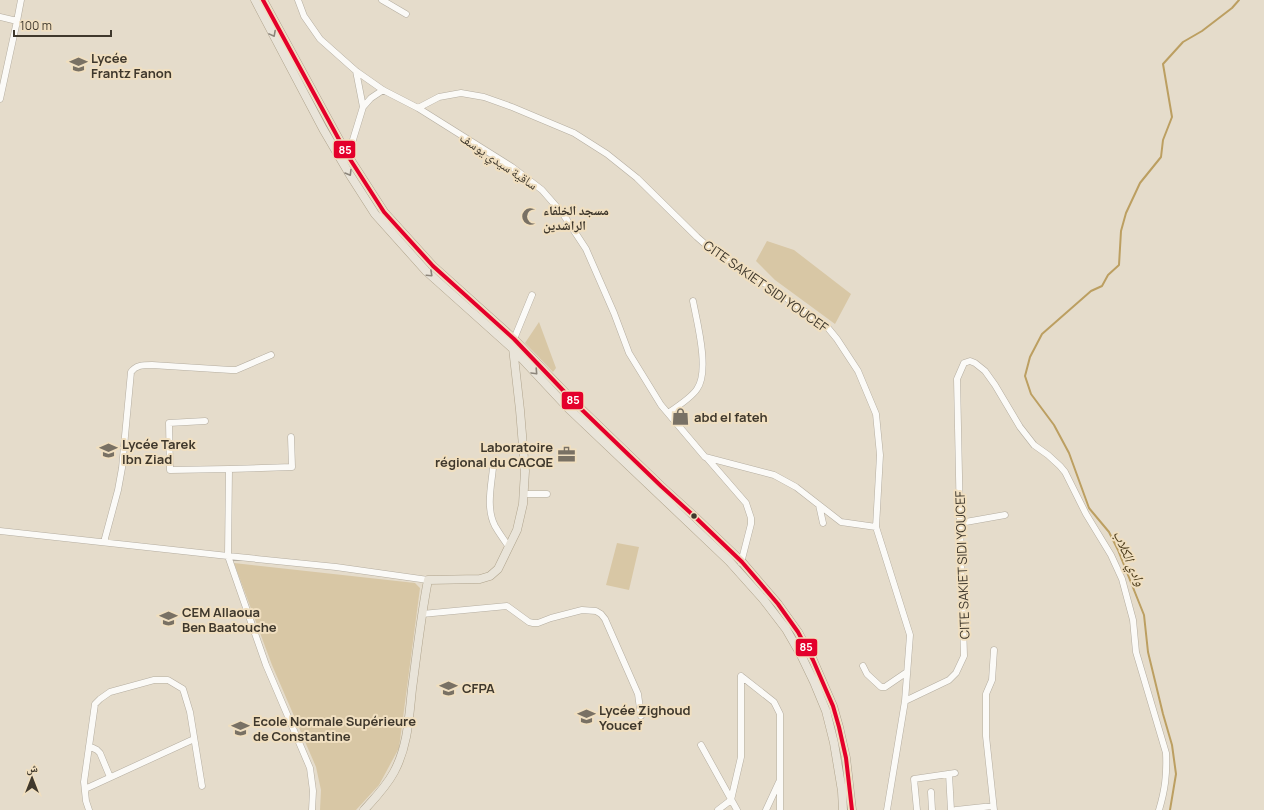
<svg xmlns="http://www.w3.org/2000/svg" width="1264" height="810" viewBox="0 0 1264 810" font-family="Manrope,'Noto Naskh Arabic',sans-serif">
<rect width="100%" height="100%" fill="#e5dccb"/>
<path fill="#d8c7a5" d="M767,241L794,250L851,294L835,324L775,280L756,261Z
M539,322L556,368L553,372L525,343Z
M617,543L639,547L629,590L606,585Z
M234,563L415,583L420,588L399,748L379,785L356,810H320L321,790L316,767L272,665Z"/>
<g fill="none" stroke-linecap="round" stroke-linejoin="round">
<path stroke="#bc9f61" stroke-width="2" d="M1170,810L1176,774L1172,745L1163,714L1148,652L1144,615L1118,550L1109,532L1089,508L1069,453L1054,425L1031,394L1025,376L1030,357L1042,334L1091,291L1102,286L1108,275L1119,265L1121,231L1126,213L1140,183L1161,157L1163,140L1172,117L1163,64L1183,42L1202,31L1232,8L1239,0"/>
<defs>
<path id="minor" d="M298,0L304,16L320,39L356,71L383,90L418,108L512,167L542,190L563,214L586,249L614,313L629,353L661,405L705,457L774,475L796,487L841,522L876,527
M382,0L406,14
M0,17L17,21L21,0
M356,71L363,107
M0,99L17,21
M418,108L439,97L461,93L484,97L512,107L574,133L607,154L637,178L697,237L713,251L778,292L828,328L837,339L858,371L876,414L880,455L876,527L910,635L905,701L887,810
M346,158L348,156L363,107L371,98L383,90
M514,339L532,295
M668,413C677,407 692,397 697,389C710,371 697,322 693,301
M205,421L169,423L170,470L229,469L292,467L291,437
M707,458L746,503L751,518V524L741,563
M493,468C491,487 486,509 495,526C499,533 504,540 509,547
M229,469L228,556L266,665L310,768L313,791L312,810
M524,494H547
M819,505L823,523
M960,523L1005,515
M0,531L228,556L336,567L428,580
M104,542L118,490L122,468L131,372C136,365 143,365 152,365L231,370H236L271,355
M422,614L507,606L529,622L533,623H538L551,618L582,610L596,611L601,614L605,619L638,694L641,716
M863,666L867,674L881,687H885L907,672
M741,676L774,702L780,714V810
M905,701L949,680L956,673L964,656L960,523L957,379L964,363L970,361L975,363L985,371L995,385L1020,427L1034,445L1048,455L1060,466L1065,472L1086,514L1111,555L1122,579L1133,620L1136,652L1166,753C1167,775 1165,790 1159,810
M701,745L737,810
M89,746L97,750L100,753L110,777
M949,774L951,810
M85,789L194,739
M931,792L932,810
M89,810L86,801L84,782L95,704L100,699L110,692L154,680H168L183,689L190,712L202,786
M718,810L731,800L741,757V676
M766,810L779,782
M917,810L914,779L955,773
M956,810L993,806
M994,810L986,736V694L992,680L994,650"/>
<path id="major" d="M255,0L323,129L350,175L375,214L426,271L512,348L568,408L729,561L763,599L786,629L801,655L814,682L826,711L834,743L842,791L843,810
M263,0L348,156L384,212L433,266L514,339L578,406L661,486L694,516L742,562L778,604L798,632L813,660L833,706L839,727L846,758L852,810
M364,810C375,798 386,787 394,772C408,746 409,717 412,689C417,652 421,616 428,580L480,579L490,576L498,569L517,530L523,504L525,471L520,410L513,348"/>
</defs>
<use href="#minor" stroke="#b4ada0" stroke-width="7"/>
<use href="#major" stroke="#afa38c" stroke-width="9"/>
<use href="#minor" stroke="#fbfaf7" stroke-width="6"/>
<use href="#major" stroke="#e9e4d9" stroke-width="8"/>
<defs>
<path id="bus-1" d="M263,0L348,156L384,212L433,266L514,339L578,406L661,486L694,516L742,562L778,604L798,632L813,660L833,706L839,727L846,758L852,810"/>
</defs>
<use href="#bus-1" stroke="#f0dfc0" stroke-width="7"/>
<use href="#bus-1" stroke="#e4002b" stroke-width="4"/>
</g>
<defs><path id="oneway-chevron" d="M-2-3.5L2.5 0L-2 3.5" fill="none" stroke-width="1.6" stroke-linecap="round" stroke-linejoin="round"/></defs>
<g stroke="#8c857a">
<use href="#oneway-chevron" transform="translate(273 34) rotate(62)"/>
<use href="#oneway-chevron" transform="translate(349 173) rotate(59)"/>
<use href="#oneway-chevron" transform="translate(430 274) rotate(43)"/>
<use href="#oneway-chevron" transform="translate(535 372) rotate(47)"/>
</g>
<defs>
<symbol id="school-bare" viewBox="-9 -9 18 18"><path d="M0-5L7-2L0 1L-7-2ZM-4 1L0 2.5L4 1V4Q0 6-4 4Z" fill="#797164" stroke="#f0dfc0" stroke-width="2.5" paint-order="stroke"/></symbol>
<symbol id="mosque-bare" viewBox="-9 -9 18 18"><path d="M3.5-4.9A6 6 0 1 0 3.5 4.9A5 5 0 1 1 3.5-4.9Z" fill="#797164" stroke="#f0dfc0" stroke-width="2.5" paint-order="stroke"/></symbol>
<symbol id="shop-bare" viewBox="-9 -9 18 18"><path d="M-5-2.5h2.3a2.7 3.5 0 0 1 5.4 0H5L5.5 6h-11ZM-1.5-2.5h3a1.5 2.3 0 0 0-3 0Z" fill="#797164" stroke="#f0dfc0" stroke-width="2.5" paint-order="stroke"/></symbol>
<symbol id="office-bare" viewBox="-9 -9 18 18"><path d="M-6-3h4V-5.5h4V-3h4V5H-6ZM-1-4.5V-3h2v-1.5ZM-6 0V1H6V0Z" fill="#797164" stroke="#f0dfc0" stroke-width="2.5" paint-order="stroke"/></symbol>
<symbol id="university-bare" viewBox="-9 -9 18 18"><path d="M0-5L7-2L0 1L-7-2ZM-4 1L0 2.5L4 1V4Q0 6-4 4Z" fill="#797164" stroke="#f0dfc0" stroke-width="2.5" paint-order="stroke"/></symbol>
</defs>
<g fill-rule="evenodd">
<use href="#school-bare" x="66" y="52" width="25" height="25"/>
<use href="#mosque-bare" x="518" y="204" width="25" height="25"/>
<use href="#shop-bare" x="668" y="404" width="25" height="25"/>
<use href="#school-bare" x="96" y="438" width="25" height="25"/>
<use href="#office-bare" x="554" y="442" width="25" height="25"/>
<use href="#school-bare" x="156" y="606" width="25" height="25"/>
<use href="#university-bare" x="436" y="676" width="25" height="25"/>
<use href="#school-bare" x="574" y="704" width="25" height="25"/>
<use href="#university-bare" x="228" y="716" width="25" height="25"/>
</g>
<circle fill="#3f382c" stroke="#f0dfc0" stroke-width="1.5" cx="694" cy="516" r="3.5"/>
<g text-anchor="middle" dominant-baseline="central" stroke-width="4" stroke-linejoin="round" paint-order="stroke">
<g font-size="13" font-weight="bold" fill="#3f382c" stroke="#f0dfc0" text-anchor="start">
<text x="91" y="58">Lycée<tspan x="91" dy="15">Frantz Fanon</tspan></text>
<text x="543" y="210">مسجد الخلفاء<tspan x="543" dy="15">الراشدين</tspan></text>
<text x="694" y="417">abd el fateh</text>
<text x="122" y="444">Lycée Tarek<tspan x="122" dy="15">Ibn Ziad</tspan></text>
<text x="553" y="447" text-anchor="end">Laboratoire<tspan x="553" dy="15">régional du CACQE</tspan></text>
<text x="182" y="612">CEM Allaoua<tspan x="182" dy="15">Ben Baatouche</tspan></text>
<text x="462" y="688">CFPA</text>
<text x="599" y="710">Lycée Zighoud<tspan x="599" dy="15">Youcef</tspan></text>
<text x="253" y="721">Ecole Normale Supérieure<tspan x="253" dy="15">de Constantine</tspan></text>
</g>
<g font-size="13" fill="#3f382c" stroke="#f0dfc0">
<text transform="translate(499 161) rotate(34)">ساقية سيدي يوسف</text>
<text transform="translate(766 286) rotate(35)">CITE SAKIET SIDI YOUCEF</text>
<text transform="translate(962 565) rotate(-92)">CITE SAKIET SIDI YOUCEF</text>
</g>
<g font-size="14" font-style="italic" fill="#4d3d1b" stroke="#f0dfc0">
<text transform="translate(1130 558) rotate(66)">وادي الكلاب</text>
</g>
</g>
<g stroke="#f0dfc0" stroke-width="1.5">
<rect x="333" y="140" width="23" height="19" rx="4" fill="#e4002b"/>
<rect x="561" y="391" width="23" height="19" rx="4" fill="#e4002b"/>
<rect x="795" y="638" width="23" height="19" rx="4" fill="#e4002b"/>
</g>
<g font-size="11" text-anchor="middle" font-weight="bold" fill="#fff">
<text x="345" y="154">85</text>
<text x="573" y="404">85</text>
<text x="806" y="651">85</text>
</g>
<g transform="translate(32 778)" stroke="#f0dfc0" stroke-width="3" paint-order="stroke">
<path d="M0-3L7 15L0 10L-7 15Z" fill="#3f382c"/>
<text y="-6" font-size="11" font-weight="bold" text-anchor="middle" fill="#3f382c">ش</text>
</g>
<path d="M14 30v6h97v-6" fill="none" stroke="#3f382c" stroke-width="2"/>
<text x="20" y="30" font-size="12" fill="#3f382c" stroke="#f0dfc0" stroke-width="3" paint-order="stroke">100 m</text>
</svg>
